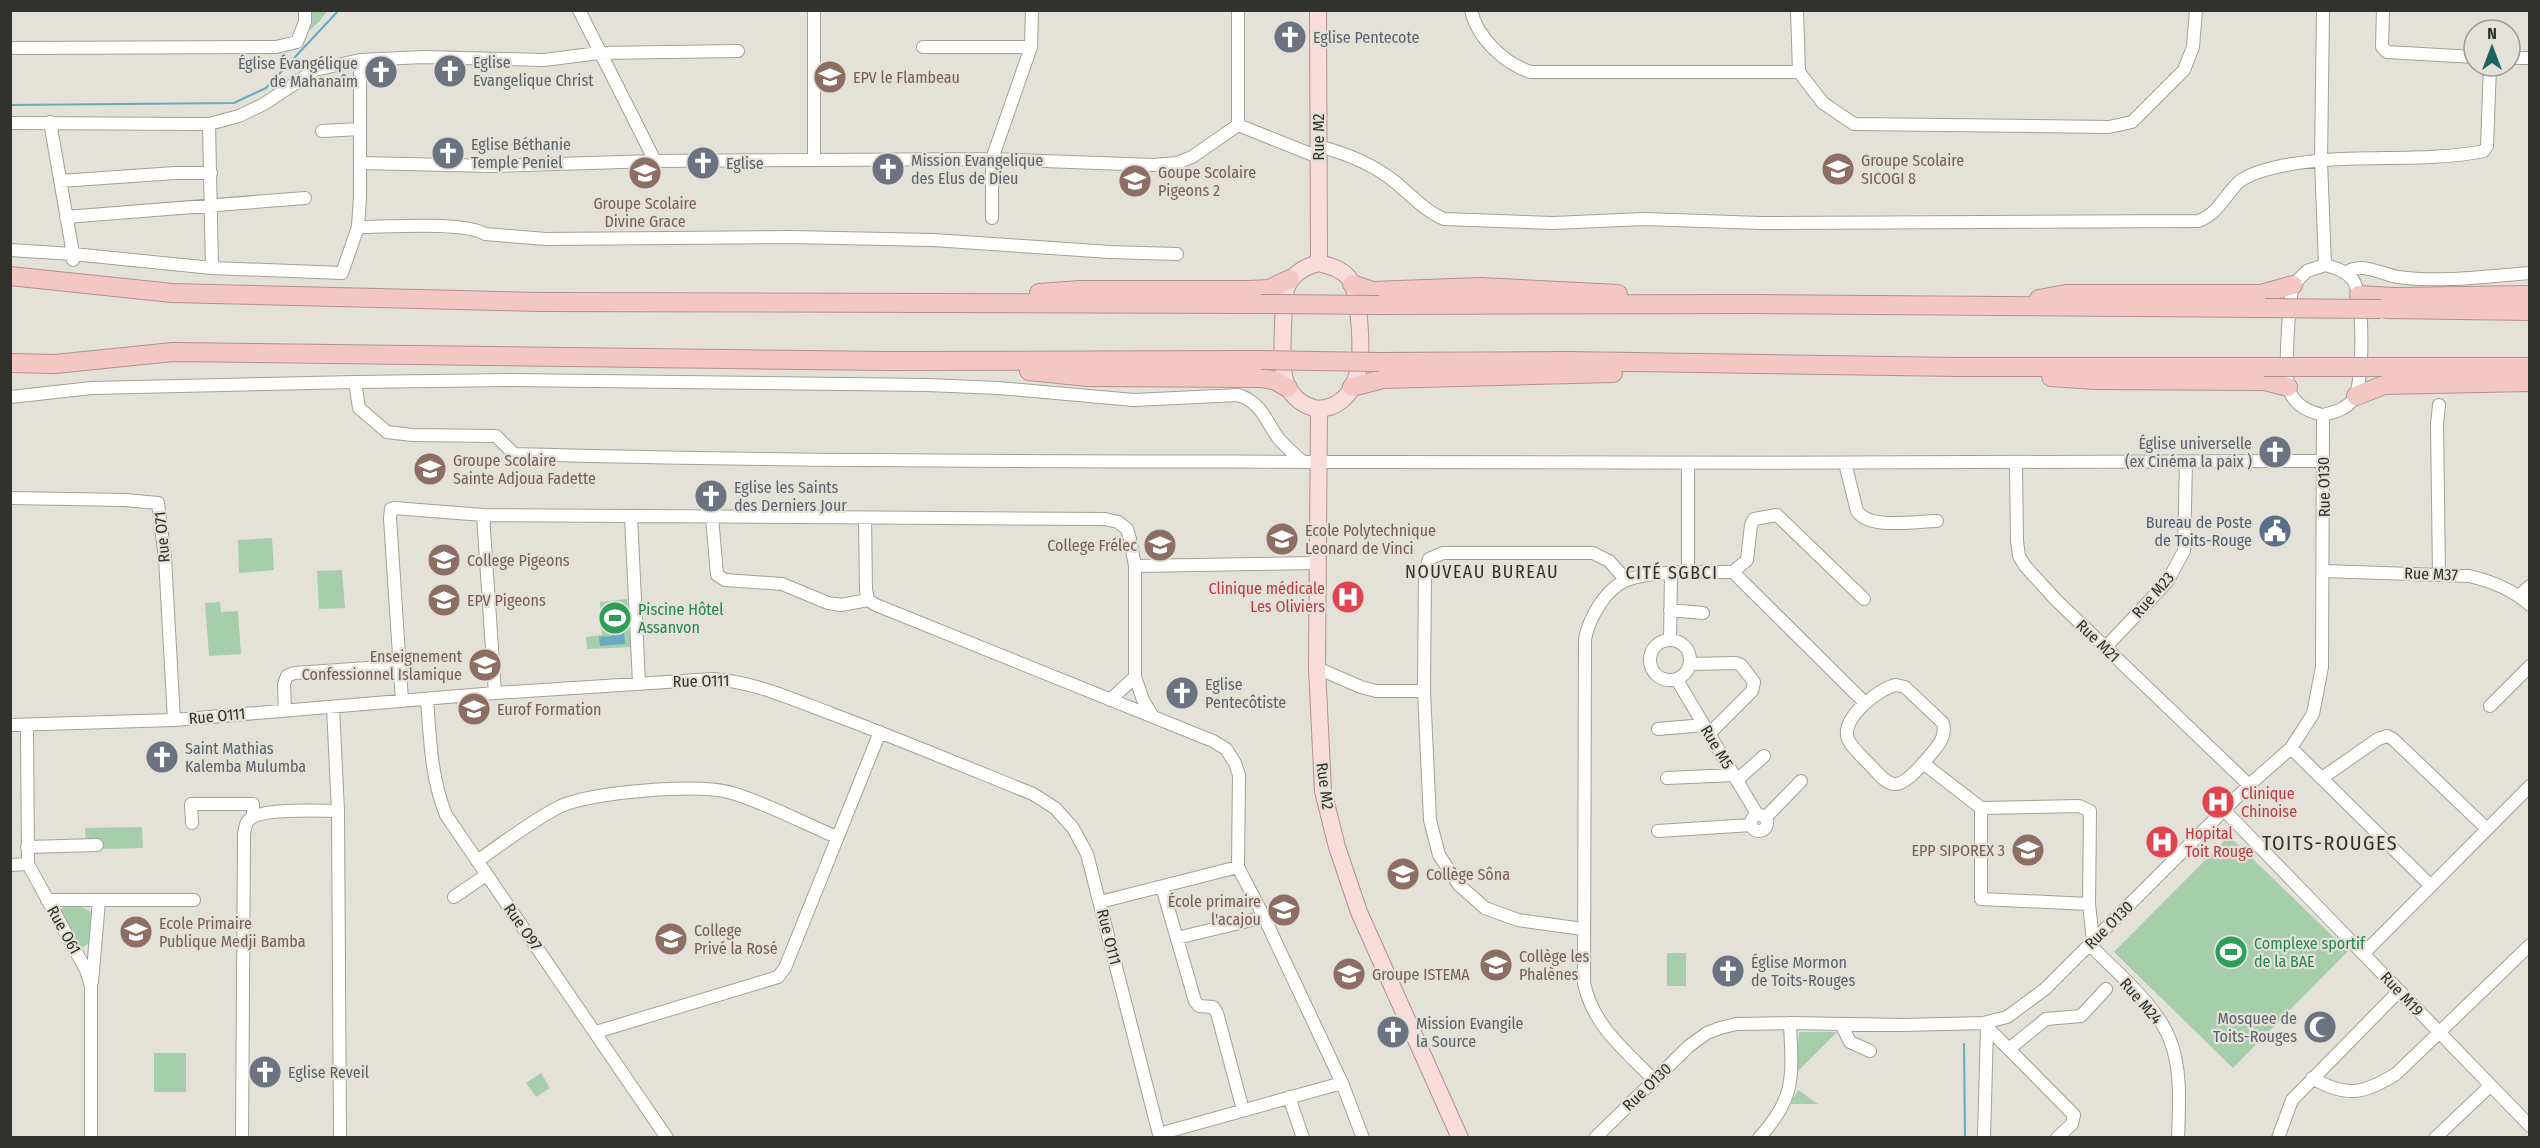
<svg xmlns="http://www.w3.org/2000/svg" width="2540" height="1148" viewBox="0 0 2540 1148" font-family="'Fira Sans Condensed',sans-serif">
<rect width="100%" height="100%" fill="#e3e1d8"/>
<path fill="#a7ceab" d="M307,11H327L319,22L306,33Z
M272,538L274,570L239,573L238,540Z
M342,570L345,608L319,609L317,571Z
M627,599L631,647L587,649L586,637L602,635L600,602Z
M220,602L221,612L238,611L241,654L209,656L205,603Z
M142,827L143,848L100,849L86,843L85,828Z
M2229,836L2348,951L2233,1068L2114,952Z
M65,905L79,906L90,911L95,921L93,941L83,947L76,946L59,912Z
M1667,953H1686V986H1667Z
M1799,1032H1837L1796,1073Z
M154,1053H186V1092H154Z
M541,1073L550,1088L536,1097L526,1083Z
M1798,1090L1818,1104H1790Z"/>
<path fill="#68abbe" d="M624,629L625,644L600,646L599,637L611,636V630Z"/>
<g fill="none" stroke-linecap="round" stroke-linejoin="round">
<path stroke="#68abbe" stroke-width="2" d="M10,105L234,103L266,88L339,10
M1964,1044L1965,1138"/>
<defs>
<path id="minor" d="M579,10L655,161
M814,10V159
M1238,10V125
M1471,10C1477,38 1505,64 1531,72H1799
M1797,10L1799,72L1823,103L1854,124L2109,127L2132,122L2184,70L2193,47L2196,10
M2323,10L2321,161L2325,265
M2383,10L2382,47L2387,52L2474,57
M923,47H1031
M10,48L276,47L297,42L305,22V10
M2510,58H2530
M10,123L209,124L239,116L264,104L315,70L360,60L424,57L544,60L599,53L738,51
M209,124L212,268
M1238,125L1318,157
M322,131L360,129
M1318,146C1345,153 1373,164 1395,182C1411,195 1425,211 1444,219L1553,223L1644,219L1761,223L2198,221C2218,215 2225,194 2240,181C2246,177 2258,172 2265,170C2336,150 2412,165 2484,151L2487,146L2490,66
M360,163L493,166L655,161L992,159L1154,165L1177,163L1192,157L1238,125
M60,181L175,173H211
M66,217L305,198
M992,218V159L1031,47L1032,10
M358,227L360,197V60
M10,250L73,254L50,122
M73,260V254L212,268L342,273L358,227C385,227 465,221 485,234L546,239L790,237L933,240L1110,252L1177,254
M2325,265C2336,268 2346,271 2353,280C2364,295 2364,383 2354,398C2347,409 2335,412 2323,415C2309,412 2296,406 2290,392C2283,377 2289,304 2293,285L2307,271Z
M2345,273C2362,261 2380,274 2398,277C2441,283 2487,276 2530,273
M10,397L92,388L355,382
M2439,405L2437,424L2439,575
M1303,462C1295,455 1286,447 1279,439C1265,421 1262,402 1238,395L1134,400L998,388L927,385L509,380L355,382L359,408L387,432L412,435L496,436L514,454C805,462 1096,461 1387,462C1699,463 2011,463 2323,461
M1688,463V572
M1845,463L1857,511C1869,530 1916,521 1937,521
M2016,463L2017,541L2019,556L2025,566L2056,600L2249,785
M10,498L125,500L158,503L165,558L174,720
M483,515L495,693
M631,517L639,683
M712,517L717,575L725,580L782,584L828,603L841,605L868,600
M865,518L866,590L868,600L876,605L1213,741L1226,749L1235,763L1239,775L1238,867L1264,917L1342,1083L1363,1138
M1135,566L1319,563
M2324,571L2469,576C2491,581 2513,590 2530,605
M1733,572L1747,560L1751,525L1754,519L1777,515L1864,599
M2519,596L2530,586
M1670,610L1703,613
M1650 660a20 20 0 1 1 40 0a20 20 0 1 1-40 0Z
M1670,640L1671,573
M2105,648L2167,582L2184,551L2186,462
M1690,664L1736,663L1741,665L1754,682L1752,691L1709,734
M1317,668L1361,687L1376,691H1424
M1677,680L1757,814
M1896,685L1905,687L1943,723C1947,739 1936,747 1927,759C1920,767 1905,785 1894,784C1885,783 1878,773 1872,767C1865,759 1852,749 1848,739C1840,719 1879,688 1896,685Z
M427,699C430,739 431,778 446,815L667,1138
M1110,700L1135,677
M402,701L390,518L391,509L394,508L483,515L1105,519L1118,522L1127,529L1130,539L1135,566V677L1143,700L1152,715
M2490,706L2530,666
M333,707L338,811L340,1138
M285,710L284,684L287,676L294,673L398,666
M10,725L174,720L495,693L713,679C755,682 792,699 832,714C899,739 966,767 1033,794L1055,808L1073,828L1087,854L1160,1138
M27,725L28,864L86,970L91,986V1138
M1658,729L1704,725
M2291,748L2431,886
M1923,763L1981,808
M1667,778L1734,775
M2322,778L2378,739L2387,736L2393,739L2487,829
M1737,780L1764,756
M2079,806L2090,811L2089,904L1981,899V808Z
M2225,811L2530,1126
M1751 823a8 8 0 1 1 16 0a8 8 0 1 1-16 0Z
M1766,817L1801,781
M192,823L191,804H253V816
M1658,831L1751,825
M27,847L97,845
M477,861C502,844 534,819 561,806C593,792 698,783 732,793C766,803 803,823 837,837
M10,865L28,864
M1162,887L1195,1001L1199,1006L1213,1007L1217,1013L1243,1110
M454,897L486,875
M47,900H194
M1100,902L1238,867
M2089,904L2093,941
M1583,929L1518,920L1485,908L1459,885L1439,855L1430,820L1424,691L1425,572L1429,559L1443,553H1593L1609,561L1626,580
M1177,938L1264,917
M2090,945C2116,972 2157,1005 2170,1040C2182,1070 2179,1106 2178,1138
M2364,953L2530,786
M92,982L99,901
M1983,1023L2074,1115L2072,1124L2057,1138
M1841,1024L1850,1042L1870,1051
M596,1032L778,977L785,968L880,732
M2009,1049L2046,1019L2081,1016L2106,989
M2312,1078C2347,1098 2363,1094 2396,1074L2530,945
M1654,1080C1625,1050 1593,1026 1584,983L1585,639C1589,618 1606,588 1627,580C1654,570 1704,572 1733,572L1865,703
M1289,1097L1303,1138
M1159,1134L1342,1083
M242,1138L244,834C245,830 245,824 248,821C258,807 320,811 338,811
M1595,1138L1689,1046L1707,1033L1720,1028L1736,1024L1790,1023L1904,1025L1983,1023L2007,1017L2045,989L2249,785L2291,748L2313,714L2322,667L2323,415
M1759,1138C1797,1097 1792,1074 1790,1023
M1984,1138L1987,1029
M2278,1138L2292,1100L2399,991
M2435,1138L2490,1086"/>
<path id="major" d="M1318,10L1319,263
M1319,263C1329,266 1340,268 1348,277C1360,291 1362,348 1359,366C1357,377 1352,392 1343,399C1336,406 1324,410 1314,408C1299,404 1287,392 1284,376C1281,357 1283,308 1286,289C1292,274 1303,267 1319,263Z
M1319,409L1317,668L1323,791L1337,847L1359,912L1460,1138"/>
<path id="highway" d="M10,276L172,293L542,302L1261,304
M1352,284L1372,291L1480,287L1618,294
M1039,293L1080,290H1249L1269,289L1290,279
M2359,295L2393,297L2530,295
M2039,299L2066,294H2261L2293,285
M1379,305L1755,304L2265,308
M2387,309L2530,311
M1379,362L1568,361L1957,367H2264
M10,363L55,364L173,352L886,361L1261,360
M2381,367H2530
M1029,371L1088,377L1262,378L1276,381L1288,388
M2051,377L2096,380L2265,381L2288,387
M1352,387L1383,379L1613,373
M2356,396L2384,385L2530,382"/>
</defs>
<use href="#minor" stroke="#a2a198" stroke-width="14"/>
<use href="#major" stroke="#b0928e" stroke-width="18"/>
<use href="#highway" stroke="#b0928e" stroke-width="20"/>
<use href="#minor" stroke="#fff" stroke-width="12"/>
<use href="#major" stroke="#f9dddb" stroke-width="16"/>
<use href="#highway" stroke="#f5c7c3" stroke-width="18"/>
<defs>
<path id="highway-bridge" d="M1261,304L1379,305
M2265,308L2381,309
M1261,360L1379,362
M2264,367H2381"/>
</defs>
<use href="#highway-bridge" stroke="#b0928e" stroke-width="20" stroke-linecap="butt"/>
<use href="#highway-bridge" stroke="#f5c7c3" stroke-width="18"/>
</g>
<defs>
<symbol id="church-disc" viewBox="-11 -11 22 22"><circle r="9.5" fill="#6b7280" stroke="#e3e1d8"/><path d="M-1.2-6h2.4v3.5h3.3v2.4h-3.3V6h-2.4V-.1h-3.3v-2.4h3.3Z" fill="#fff"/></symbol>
<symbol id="school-disc" viewBox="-11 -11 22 22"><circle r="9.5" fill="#8d6e63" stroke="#e3e1d8"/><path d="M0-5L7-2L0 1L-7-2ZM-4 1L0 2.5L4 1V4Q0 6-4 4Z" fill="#fff"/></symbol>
<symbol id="civic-disc" viewBox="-11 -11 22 22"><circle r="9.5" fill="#5c6f8a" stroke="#e3e1d8"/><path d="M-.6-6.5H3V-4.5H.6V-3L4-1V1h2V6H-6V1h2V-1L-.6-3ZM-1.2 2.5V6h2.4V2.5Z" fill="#fff"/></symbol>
<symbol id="university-disc" viewBox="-11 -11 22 22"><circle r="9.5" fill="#8d6e63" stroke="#e3e1d8"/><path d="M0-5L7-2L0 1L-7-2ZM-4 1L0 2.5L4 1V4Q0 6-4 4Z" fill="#fff"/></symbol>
<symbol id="hospital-disc" viewBox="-11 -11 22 22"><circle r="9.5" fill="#e0444e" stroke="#e3e1d8"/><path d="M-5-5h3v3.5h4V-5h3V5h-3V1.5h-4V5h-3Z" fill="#fff"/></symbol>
<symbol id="stadium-disc" viewBox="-11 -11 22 22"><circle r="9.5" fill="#2e9e5b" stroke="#e3e1d8"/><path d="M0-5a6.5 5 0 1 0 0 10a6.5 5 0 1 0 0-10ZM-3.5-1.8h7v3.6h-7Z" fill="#fff"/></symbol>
<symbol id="mosque-disc" viewBox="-11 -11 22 22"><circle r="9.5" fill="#6b7280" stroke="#e3e1d8"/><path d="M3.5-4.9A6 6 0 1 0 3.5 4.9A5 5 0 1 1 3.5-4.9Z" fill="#fff"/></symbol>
</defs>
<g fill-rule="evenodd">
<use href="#church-disc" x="1271" y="18" width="38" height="38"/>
<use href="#church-disc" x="431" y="52" width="38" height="38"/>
<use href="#church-disc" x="362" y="53" width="38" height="38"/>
<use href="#school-disc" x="811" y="58" width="38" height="38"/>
<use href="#church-disc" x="429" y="134" width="38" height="38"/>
<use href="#church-disc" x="684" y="144" width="38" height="38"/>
<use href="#church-disc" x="869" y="150" width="38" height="38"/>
<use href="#school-disc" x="1819" y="150" width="38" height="38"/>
<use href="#school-disc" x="626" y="154" width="38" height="38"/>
<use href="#school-disc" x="1116" y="162" width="38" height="38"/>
<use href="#church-disc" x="2256" y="433" width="38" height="38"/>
<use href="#school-disc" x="411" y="450" width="38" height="38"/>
<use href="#church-disc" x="692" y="477" width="38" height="38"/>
<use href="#civic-disc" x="2256" y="512" width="38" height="38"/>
<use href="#university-disc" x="1263" y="520" width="38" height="38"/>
<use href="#school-disc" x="1141" y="526" width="38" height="38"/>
<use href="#school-disc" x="425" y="541" width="38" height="38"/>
<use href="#hospital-disc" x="1329" y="578" width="38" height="38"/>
<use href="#school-disc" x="425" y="581" width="38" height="38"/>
<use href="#stadium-disc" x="596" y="599" width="38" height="38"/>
<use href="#school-disc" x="466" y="646" width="38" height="38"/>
<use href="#church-disc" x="1163" y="674" width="38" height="38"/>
<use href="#university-disc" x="455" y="690" width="38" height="38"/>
<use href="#church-disc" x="143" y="738" width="38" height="38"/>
<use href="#hospital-disc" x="2199" y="783" width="38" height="38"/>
<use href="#hospital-disc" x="2143" y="823" width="38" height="38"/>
<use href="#school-disc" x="2009" y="831" width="38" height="38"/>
<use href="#school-disc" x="1384" y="855" width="38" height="38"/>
<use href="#school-disc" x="1265" y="891" width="38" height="38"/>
<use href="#school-disc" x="117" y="913" width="38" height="38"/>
<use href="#school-disc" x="652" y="920" width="38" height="38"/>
<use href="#stadium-disc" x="2212" y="933" width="38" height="38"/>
<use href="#school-disc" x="1477" y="946" width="38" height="38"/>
<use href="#church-disc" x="1709" y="952" width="38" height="38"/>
<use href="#university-disc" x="1330" y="955" width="38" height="38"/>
<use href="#mosque-disc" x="2301" y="1008" width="38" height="38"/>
<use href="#church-disc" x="1374" y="1013" width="38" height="38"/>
<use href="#church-disc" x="246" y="1053" width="38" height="38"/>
</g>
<g text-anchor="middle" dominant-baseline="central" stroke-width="4.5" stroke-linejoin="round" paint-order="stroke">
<g font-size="16" fill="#5b616d" stroke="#e3e1d8" text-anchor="start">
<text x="1313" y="37">Eglise Pentecote</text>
<text x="473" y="62">Eglise<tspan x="473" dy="18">Evangelique Christ</tspan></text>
<text x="358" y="63" text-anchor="end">Église Évangélique<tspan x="358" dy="18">de Mahanaîm</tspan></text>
<text x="471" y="144">Eglise Béthanie<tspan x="471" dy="18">Temple Peniel</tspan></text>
<text x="911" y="160">Mission Evangelique<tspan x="911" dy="18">des Elus de Dieu</tspan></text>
<text x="726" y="163">Eglise</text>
<text x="2252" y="443" text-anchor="end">Église universelle<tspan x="2252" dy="18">(ex Cinéma la paix )</tspan></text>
<text x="734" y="487">Eglise les Saints<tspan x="734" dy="18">des Derniers Jour</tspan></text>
<text x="1205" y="684">Eglise<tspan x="1205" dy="18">Pentecôtiste</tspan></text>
<text x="185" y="748">Saint Mathias<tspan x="185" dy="18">Kalemba Mulumba</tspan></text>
<text x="1751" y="962">Église Mormon<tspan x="1751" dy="18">de Toits-Rouges</tspan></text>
<text x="2297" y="1018" text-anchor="end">Mosquee de<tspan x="2297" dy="18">Toits-Rouges</tspan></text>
<text x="1416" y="1023">Mission Evangile<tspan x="1416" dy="18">la Source</tspan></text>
<text x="288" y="1072">Eglise Reveil</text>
</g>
<g font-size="16" fill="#785e54" stroke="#e3e1d8" text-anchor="start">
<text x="853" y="77">EPV le Flambeau</text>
<text x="1861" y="160">Groupe Scolaire<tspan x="1861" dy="18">SICOGI 8</tspan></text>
<text x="1158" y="172">Goupe Scolaire<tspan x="1158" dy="18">Pigeons 2</tspan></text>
<text x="645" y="203" text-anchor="middle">Groupe Scolaire<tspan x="645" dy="18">Divine Grace</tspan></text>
<text x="453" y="460">Groupe Scolaire<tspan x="453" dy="18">Sainte Adjoua Fadette</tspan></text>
<text x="1305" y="530">Ecole Polytechnique<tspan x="1305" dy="18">Leonard de Vinci</tspan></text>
<text x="1137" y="545" text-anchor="end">College Frélec</text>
<text x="467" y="560">College Pigeons</text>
<text x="467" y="600">EPV Pigeons</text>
<text x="462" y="656" text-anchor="end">Enseignement<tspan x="462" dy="18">Confessionnel Islamique</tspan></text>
<text x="497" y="709">Eurof Formation</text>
<text x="2005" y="850" text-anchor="end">EPP SIPOREX 3</text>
<text x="1426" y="874">Collège Sôna</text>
<text x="1261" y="901" text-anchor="end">École primaire<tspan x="1261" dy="18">l'acajou</tspan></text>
<text x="159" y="923">Ecole Primaire<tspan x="159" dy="18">Publique Medji Bamba</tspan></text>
<text x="694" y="930">College<tspan x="694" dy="18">Privé la Rosé</tspan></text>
<text x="1519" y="956">Collège les<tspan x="1519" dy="18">Phalènes</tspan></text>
<text x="1372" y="974">Groupe ISTEMA</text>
</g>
<g font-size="16" fill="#31312d" stroke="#e3e1d8">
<text transform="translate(1318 137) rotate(-90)">Rue M2</text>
<text transform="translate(2324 487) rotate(-91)">Rue O130</text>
<text transform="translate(162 537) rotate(-95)">Rue O71</text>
<text transform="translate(2431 574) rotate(2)">Rue M37</text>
<text transform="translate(2153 595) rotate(-49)">Rue M23</text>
<text transform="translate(2098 641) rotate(44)">Rue M21</text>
<text transform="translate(701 681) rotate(-1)">Rue O111</text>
<text transform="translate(217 716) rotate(-5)">Rue O111</text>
<text transform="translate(1717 747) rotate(59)">Rue M5</text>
<text transform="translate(1325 786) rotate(82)">Rue M2</text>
<text transform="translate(2109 925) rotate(-45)">Rue O130</text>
<text transform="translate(523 927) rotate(55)">Rue O97</text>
<text transform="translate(64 930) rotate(61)">Rue O61</text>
<text transform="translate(1109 937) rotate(76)">Rue O111</text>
<text transform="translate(2402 994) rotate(47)">Rue M19</text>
<text transform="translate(2141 1001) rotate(49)">Rue M24</text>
<text transform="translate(1647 1087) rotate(-44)">Rue O130</text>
</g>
<g font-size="16" fill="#4e5e75" stroke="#e3e1d8" text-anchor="end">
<text x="2252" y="522">Bureau de Poste<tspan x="2252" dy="18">de Toits-Rouge</tspan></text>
</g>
<g font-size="16" fill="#be3a42" stroke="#e3e1d8" text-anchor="start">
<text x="1325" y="588" text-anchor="end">Clinique médicale<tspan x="1325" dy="18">Les Oliviers</tspan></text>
<text x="2241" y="793">Clinique<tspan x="2241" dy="18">Chinoise</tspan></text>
<text x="2185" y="833">Hopital<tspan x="2185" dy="18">Toit Rouge</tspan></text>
</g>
<g font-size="16" fill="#27864d" stroke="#e3e1d8" text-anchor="start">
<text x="638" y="609">Piscine Hôtel<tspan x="638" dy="18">Assanvon</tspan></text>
<text x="2254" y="943">Complexe sportif<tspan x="2254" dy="18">de la BAE</tspan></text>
</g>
<g font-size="18" letter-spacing="1.5" fill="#31312d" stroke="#e3e1d8">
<text x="1482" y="572">NOUVEAU BUREAU</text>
<text x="1672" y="573">CITÉ SGBCI</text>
</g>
<g font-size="20" letter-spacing="1.5" fill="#31312d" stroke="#e3e1d8">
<text x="2330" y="843">TOITS-ROUGES</text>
</g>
</g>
<rect width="2540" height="1148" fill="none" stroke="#31312d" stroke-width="24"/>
<g transform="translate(2492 48)"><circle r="28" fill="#e3e1d8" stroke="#9c9b94" stroke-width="1.5"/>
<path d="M0-4.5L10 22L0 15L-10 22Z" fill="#19655e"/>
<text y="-9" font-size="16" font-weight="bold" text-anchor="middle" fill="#31312d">N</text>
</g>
</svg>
